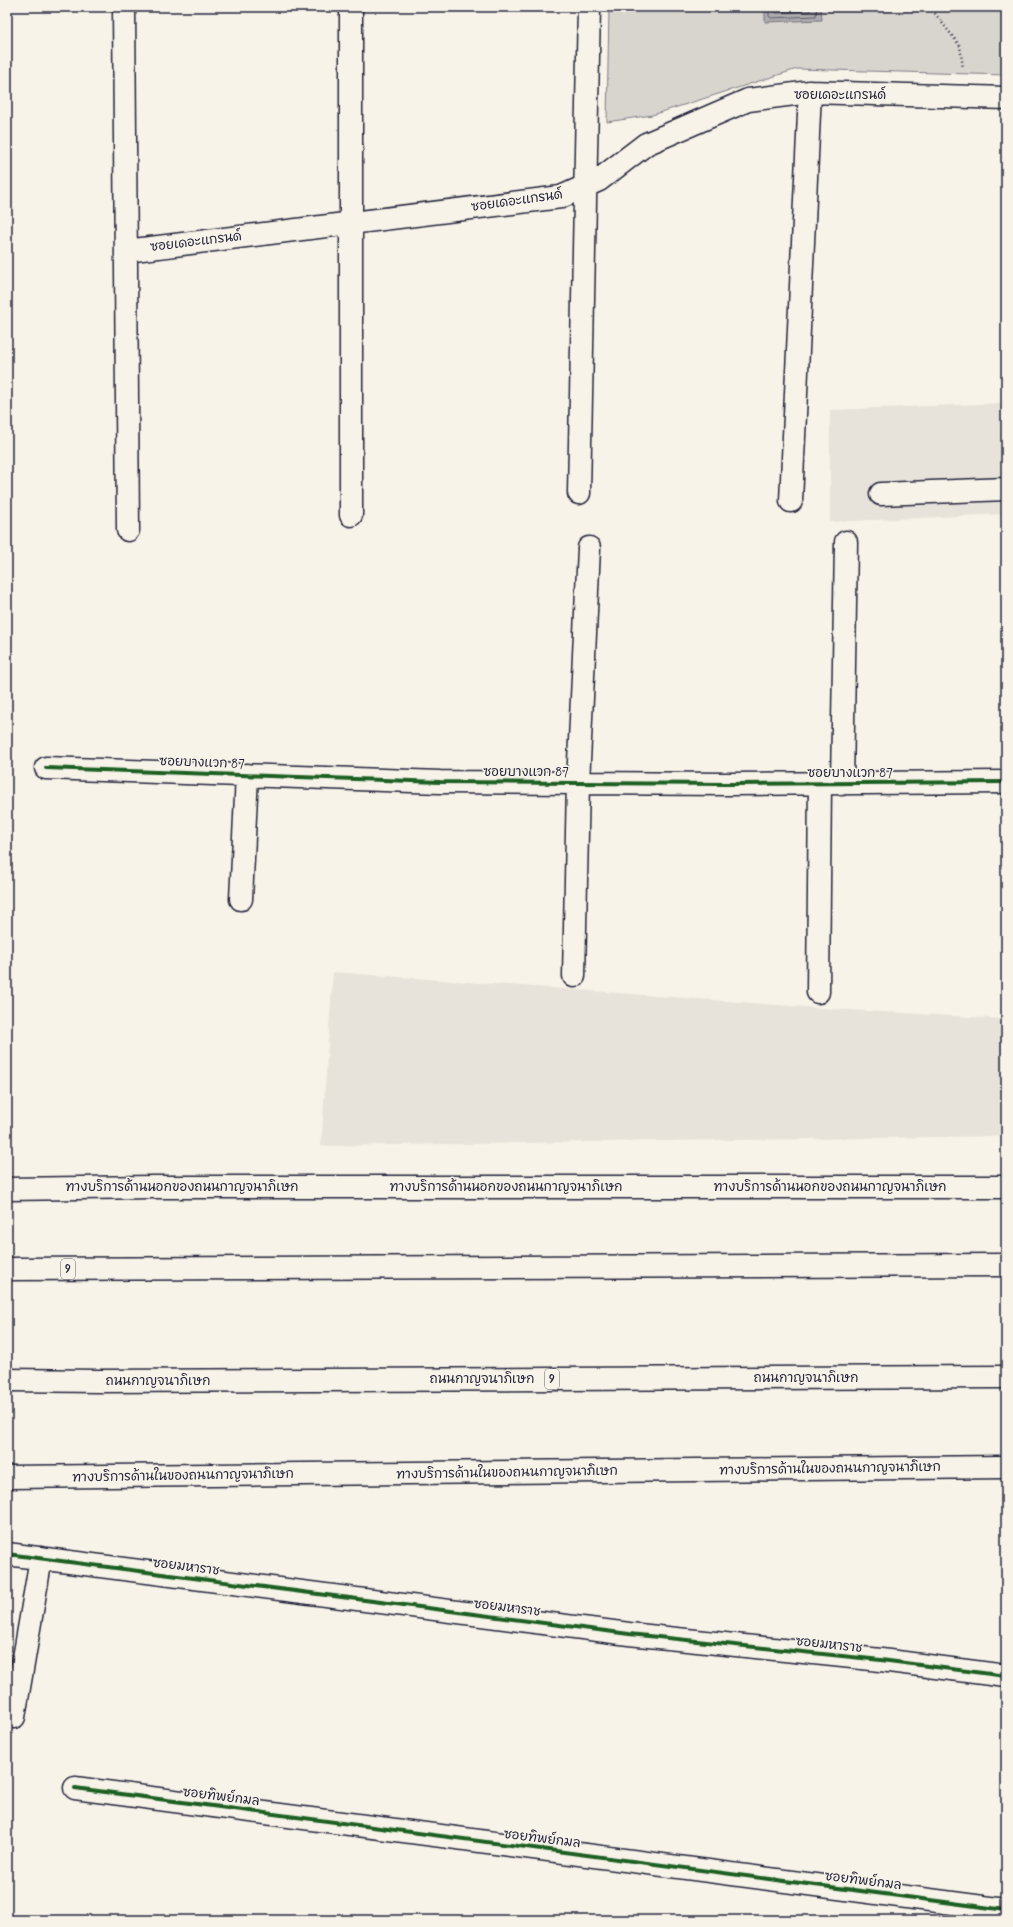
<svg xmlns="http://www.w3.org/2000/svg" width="1013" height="1927" viewBox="0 0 1013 1927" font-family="Mynerve,'Playpen Sans Thai',sans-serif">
<rect width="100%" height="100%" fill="#f7f3e8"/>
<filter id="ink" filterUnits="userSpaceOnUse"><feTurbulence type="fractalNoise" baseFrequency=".025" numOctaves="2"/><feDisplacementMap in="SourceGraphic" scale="8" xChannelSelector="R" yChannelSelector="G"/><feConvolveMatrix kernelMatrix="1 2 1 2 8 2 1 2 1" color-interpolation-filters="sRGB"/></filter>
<g filter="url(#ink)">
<path fill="#e7e3db" d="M1006,403V514L830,522V410Z
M333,972L833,1009L1006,1019V1136L321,1146Z"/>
<path fill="#d8d5cf" stroke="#7d7c85" d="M609,7H951L952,10L1006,8V75L797,69L652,115L607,122Z"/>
<path fill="#aeabad" stroke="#76747f" d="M765,7H821L822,20L765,22Z"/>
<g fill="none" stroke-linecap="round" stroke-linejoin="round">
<path stroke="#5a5969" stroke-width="1" d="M769,7V16L771,18L816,16L817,7
M774,7L776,13L810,11L812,7"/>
<defs>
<path id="minor" d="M124,7L128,530
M126,251L561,197L599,180L646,144L748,100L810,92L1006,98
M579,493L589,7
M881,494L1006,489
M791,501L810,92
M351,515V7
M46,768L440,782L728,784L1006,782
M842,784L846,542
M241,899L247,775
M574,976L578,783L589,548
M818,992L820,784
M7,1554L629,1634L881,1660L1006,1676
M14,1717L41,1558
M75,1788L1006,1910"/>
<path id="major" d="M7,1189L153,1187H1006
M7,1477L1006,1467"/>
<path id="highway" d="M7,1269L1006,1265
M7,1380L98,1381L1006,1377"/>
</defs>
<use href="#minor" stroke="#22223b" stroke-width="25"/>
<use href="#major" stroke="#22223b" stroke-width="25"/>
<use href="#highway" stroke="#22223b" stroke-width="25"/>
<path stroke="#22223b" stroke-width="2.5" stroke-dasharray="1 3" stroke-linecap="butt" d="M930,7L960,46L963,68"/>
<use href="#minor" stroke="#f7f3e8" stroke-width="22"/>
<use href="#major" stroke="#f7f3e8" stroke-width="22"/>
<use href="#highway" stroke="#f7f3e8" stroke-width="22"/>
<defs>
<path id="cycleway" d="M46,768L440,782L728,784L1006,782
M7,1554L629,1634L881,1660L1006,1676
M75,1788L1006,1910"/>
</defs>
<use href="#cycleway" stroke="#f7f3e8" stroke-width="6"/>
<use href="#cycleway" stroke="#1b5e20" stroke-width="4"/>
</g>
</g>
<g text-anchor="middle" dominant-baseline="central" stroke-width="3" stroke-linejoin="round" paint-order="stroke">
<g fill="#f7f3e8" stroke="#62616f" stroke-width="1">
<rect x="61" y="1259" width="14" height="20" rx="3"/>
<rect x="545" y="1369" width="14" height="20" rx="3"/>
</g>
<g font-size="12" font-weight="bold" fill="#22223b">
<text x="68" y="1269">9</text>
<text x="552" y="1379">9</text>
</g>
<g font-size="13" fill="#22223b" stroke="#f7f3e8">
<text x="840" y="95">ซอยเดอะแกรนด์</text>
<text transform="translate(517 201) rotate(-8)">ซอยเดอะแกรนด์</text>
<text transform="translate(196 242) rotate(-7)">ซอยเดอะแกรนด์</text>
<text transform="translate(202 763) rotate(2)">ซอยบางแวก 87</text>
<text x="526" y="772">ซอยบางแวก 87</text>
<text x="850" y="773">ซอยบางแวก 87</text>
<text x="182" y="1187">ทางบริการด้านนอกของถนนกาญจนาภิเษก</text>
<text x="506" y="1187">ทางบริการด้านนอกของถนนกาญจนาภิเษก</text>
<text x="830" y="1187">ทางบริการด้านนอกของถนนกาญจนาภิเษก</text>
<text x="806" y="1378">ถนนกาญจนาภิเษก</text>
<text x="482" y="1379">ถนนกาญจนาภิเษก</text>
<text x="158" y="1381">ถนนกาญจนาภิเษก</text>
<text transform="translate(830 1469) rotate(-1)">ทางบริการด้านในของถนนกาญจนาภิเษก</text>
<text transform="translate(507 1473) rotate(-1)">ทางบริการด้านในของถนนกาญจนาภิเษก</text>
<text transform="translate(183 1476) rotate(-1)">ทางบริการด้านในของถนนกาญจนาภิเษก</text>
<text transform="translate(186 1567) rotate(7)">ซอยมหาราช</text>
<text transform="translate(507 1608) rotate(7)">ซอยมหาราช</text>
<text transform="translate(829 1645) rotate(6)">ซอยมหาราช</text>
<text transform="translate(221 1797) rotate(7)">ซอยทิพย์กมล</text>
<text transform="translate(542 1839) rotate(7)">ซอยทิพย์กมล</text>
<text transform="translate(863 1881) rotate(7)">ซอยทิพย์กมล</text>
</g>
</g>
<rect width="1013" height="1927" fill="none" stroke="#f7f3e8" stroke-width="24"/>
<rect x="12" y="12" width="989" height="1903" fill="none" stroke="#22223b" stroke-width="1.5" filter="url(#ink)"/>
</svg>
